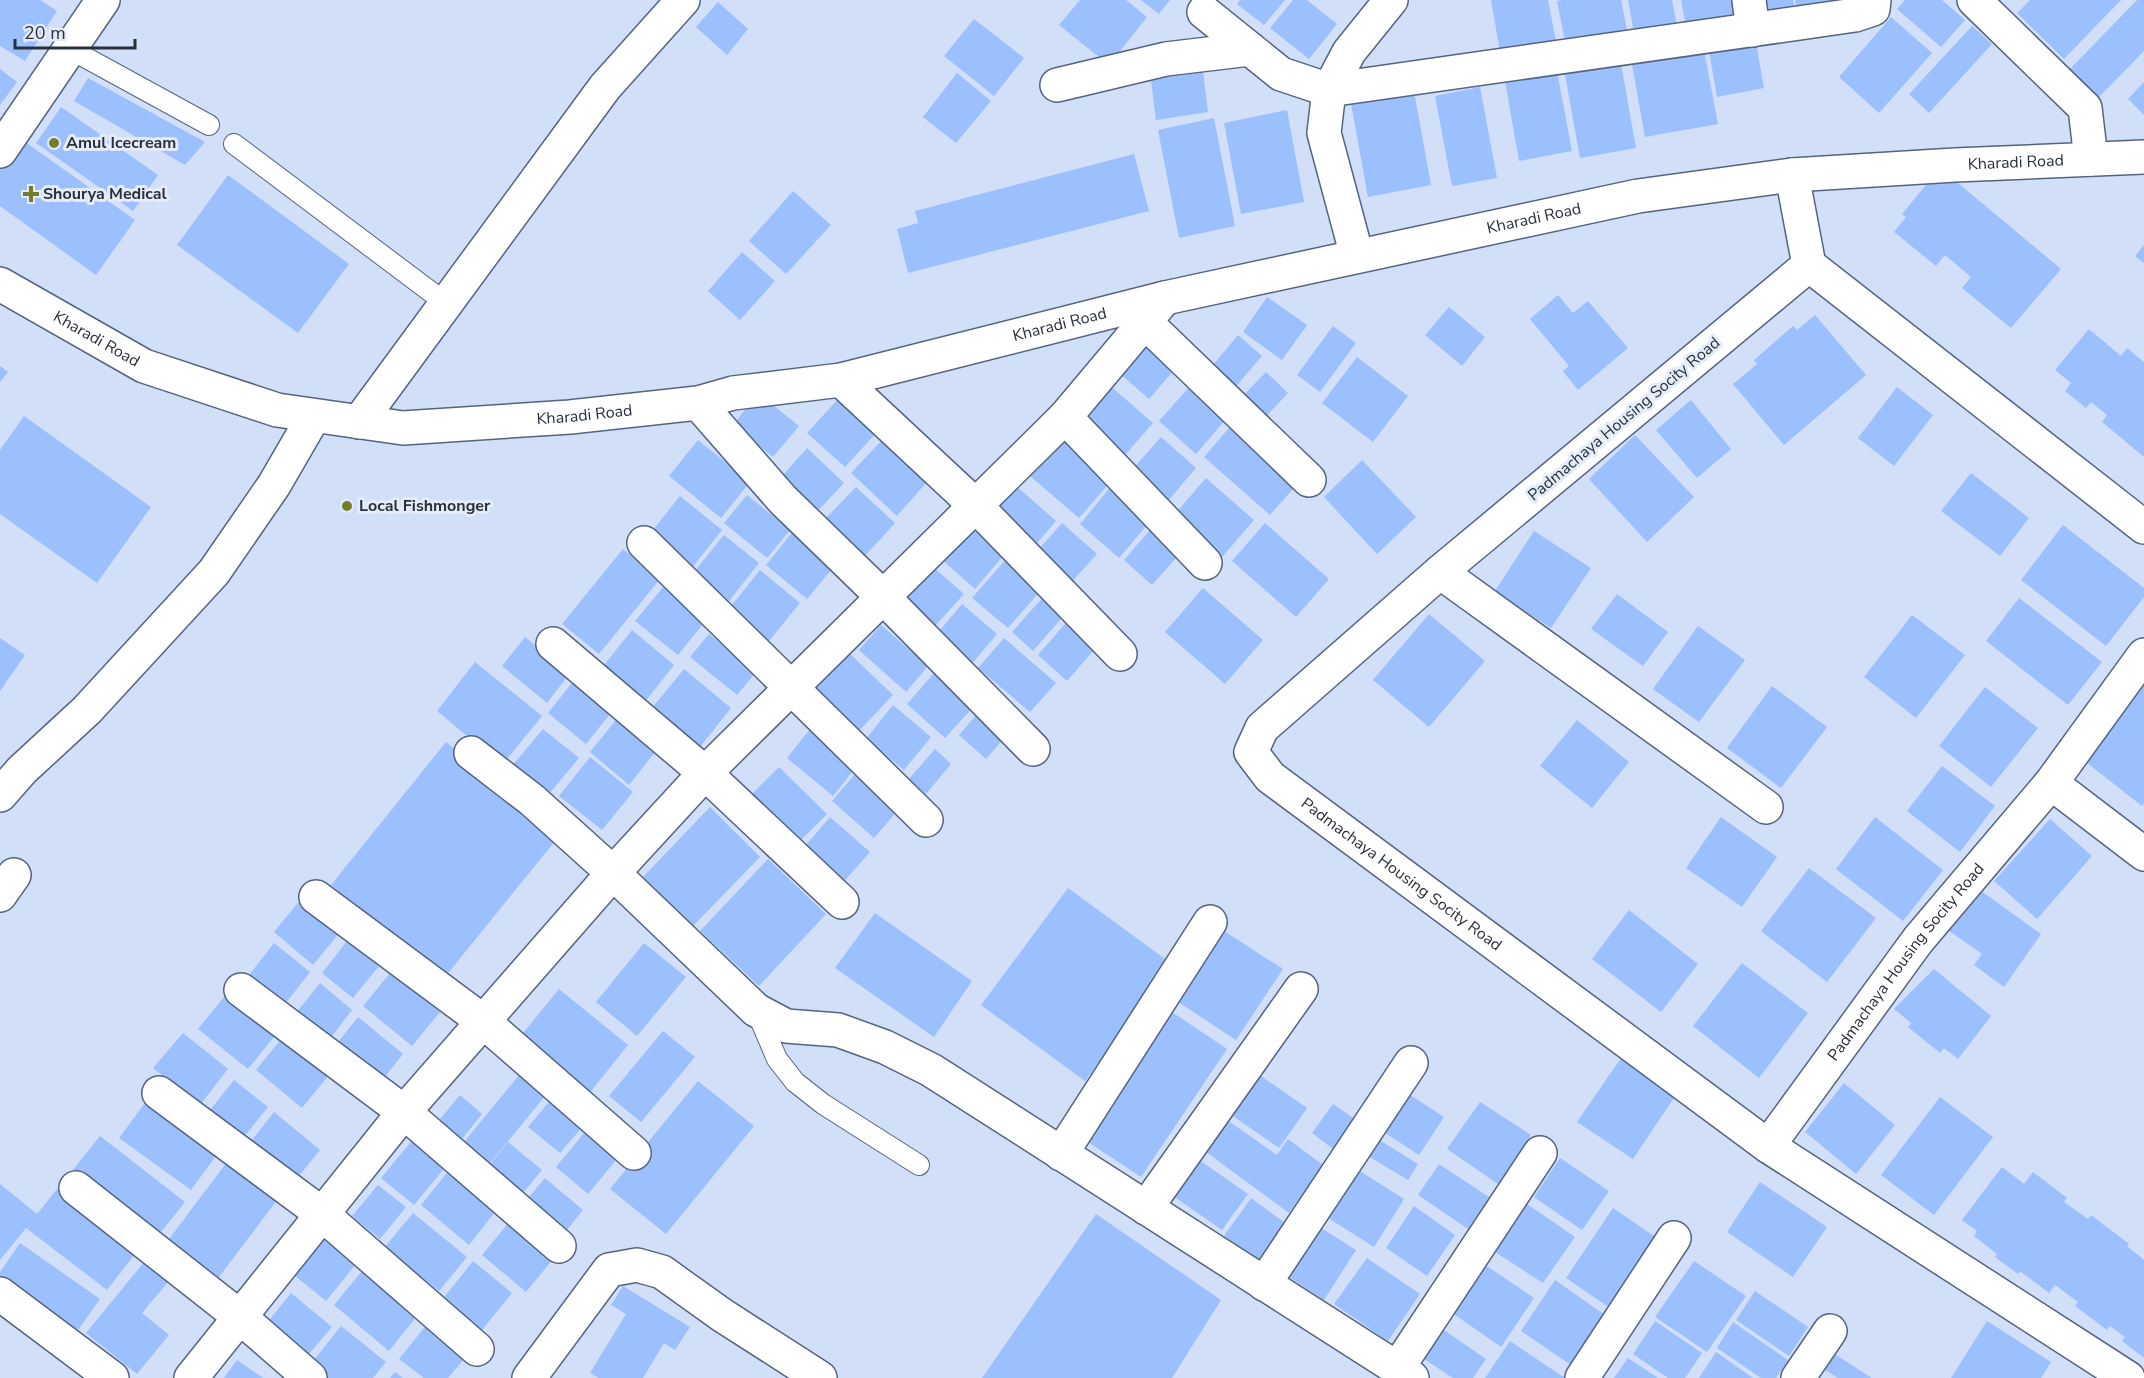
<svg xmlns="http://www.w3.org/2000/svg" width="2144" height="1378" viewBox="0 0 2144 1378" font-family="'Nunito Sans',sans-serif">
<rect width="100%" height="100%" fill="#d1dff9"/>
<path fill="#9cbffe" d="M0,0H40L57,11L25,61L0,46Z
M1080,0H1126L1147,17L1109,65L1059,25Z
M1141,0H1170L1159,14Z
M1240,0H1285L1264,25L1237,4Z
M1293,0H1307L1337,24L1309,59L1270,28Z
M1491,0H1548L1556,41L1500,52Z
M1563,0H1621L1629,40L1567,51L1557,1Z
M1628,0H1672L1679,36L1636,44Z
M1681,0H1745L1750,24L1688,36Z
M1755,0H1793L1795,11L1758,17Z
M1795,0H1864L1799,22Z
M1905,0H1942L1965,20L1941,47L1897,9Z
M2030,0H2121L2064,59L2017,13Z
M2137,0H2144V51L2099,97L2070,69Z
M718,2L748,29L727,55L696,27Z
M1891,17L1932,53L1879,113L1839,77Z
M974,19L1024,58L994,96L944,56Z
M1972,26L1992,44L1929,113L1909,94Z
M1756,43L1764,88L1717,97L1709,51Z
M1703,45L1718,124L1645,137L1631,59Z
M1620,58L1636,148L1580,158L1564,69Z
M1202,64L1208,112L1156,120L1150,72Z
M1556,66L1572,151L1519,161L1504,75Z
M0,69L17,82L0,105Z
M957,73L991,101L956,143L923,117Z
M88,78L205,142L185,165L74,101Z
M2144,82V115L2128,99Z
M1413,86L1431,185L1368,197L1350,98Z
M1480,87L1497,178L1452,186L1435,96Z
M61,107L158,175L133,211L36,143Z
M1287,110L1304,202L1241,214L1224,123Z
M1214,118L1235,226L1179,238L1158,130Z
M21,139L135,220L96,275L0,206V168Z
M1134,154L1149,211L908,273L897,229L918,223L915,211Z
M1940,168L2061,269L2011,328L1962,288L1971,277L1945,255L1936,266L1894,232L1906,217L1902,214Z
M228,175L349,264L298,333L177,245Z
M793,191L831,225L786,274L749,241Z
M2144,245V263L2135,256Z
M742,252L775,281L740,320L708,291Z
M1558,295L1573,313L1588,301L1628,348L1578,390L1563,371L1569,366L1530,319Z
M1267,297L1307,325L1282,360L1243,332Z
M1449,307L1485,337L1462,366L1425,335Z
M1815,315L1866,375L1784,445L1733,384L1757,364L1754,360L1793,326L1797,330Z
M1333,326L1356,343L1320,392L1297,375Z
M2089,329L2121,356L2127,348L2144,362V457L2102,422L2107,415L2091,402L2086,408L2065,391L2071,383L2055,370Z
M1238,335L1262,356L1232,391L1208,371Z
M1143,343L1174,370L1149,399L1118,372Z
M1357,357L1408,396L1373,442L1322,403Z
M0,366L8,372L0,382Z
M1266,372L1288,393L1260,423L1237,402Z
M1108,384L1153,423L1125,455L1081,416Z
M1190,386L1227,418L1196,454L1159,421Z
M1897,387L1933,415L1894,466L1858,438Z
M758,393L799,426L773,457L733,425Z
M841,396L878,431L845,467L807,433Z
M1691,400L1731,449L1697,478L1656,430Z
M24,416L151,507L97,583L0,514V450Z
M1235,421L1302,479L1270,515L1204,457Z
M1058,429L1114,478L1079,518L1023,470Z
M1635,435L1694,497L1647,542L1589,479Z
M1161,437L1196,468L1166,503L1130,472Z
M698,440L750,482L721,518L669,476Z
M882,440L927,482L897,516L851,473Z
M807,448L844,483L813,516L776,483Z
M1362,460L1416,517L1377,554L1324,497Z
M1971,473L2029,518L2000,556L1941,511Z
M1206,478L1254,520L1222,557L1174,515Z
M1013,483L1056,521L1032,549L989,512Z
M1113,484L1153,518L1119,558L1080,524Z
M856,487L895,523L863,558L823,521Z
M747,495L790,530L767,558L724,523Z
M680,496L722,530L691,569L649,535Z
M1062,523L1097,554L1068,586L1033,556Z
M1156,523L1185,548L1152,585L1124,560Z
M1265,523L1329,579L1296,617L1232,561Z
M2063,525L2144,588V597L2106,646L2021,580Z
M969,526L1004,555L975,589L941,559Z
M794,530L836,564L807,599L766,565Z
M1534,531L1591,568L1551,628L1495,591Z
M724,535L759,563L729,601L694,572Z
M623,549L660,579L599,654L562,624Z
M1007,558L1042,589L1008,628L972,598Z
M932,566L964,594L935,626L903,598Z
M760,570L800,603L768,642L728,610Z
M665,585L707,619L678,655L635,621Z
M1203,588L1263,640L1225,684L1165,632Z
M1617,594L1668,632L1643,666L1591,629Z
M1045,595L1066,613L1033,651L1012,632Z
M2019,598L2102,662L2068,705L1986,641Z
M962,604L997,634L970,666L935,636Z
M1429,614L1485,661L1429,727L1373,680Z
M1912,615L1965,655L1916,718L1864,677Z
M1071,617L1100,643L1067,681L1038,655Z
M881,625L928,666L906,692L859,650Z
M1698,626L1745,660L1699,722L1653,689Z
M632,630L674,665L644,703L601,669Z
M709,634L756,672L737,695L690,657Z
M525,637L570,673L547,703L502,666Z
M0,638L25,655L0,691Z
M1004,638L1056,683L1030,712L978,668Z
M846,650L893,695L858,732L811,687Z
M475,662L542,716L502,765L437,711Z
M684,669L731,708L700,747L652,708Z
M935,672L974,706L945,738L907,704Z
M2144,678V803L2142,806L2082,759Z
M572,683L610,714L586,744L548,713Z
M1772,686L1827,727L1781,788L1727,748Z
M1985,687L2038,728L1991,787L1939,746Z
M893,705L931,737L904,770L866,739Z
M979,712L1006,736L986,759L959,735Z
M616,720L655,752L629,785L590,752Z
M1577,720L1629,762L1592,808L1540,766Z
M543,729L579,758L548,795L512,766Z
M810,729L857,766L833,796L787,758Z
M446,742L560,835L444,978L331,885Z
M935,749L951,764L926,794L909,779Z
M590,757L633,792L602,830L559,796Z
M1942,766L1995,806L1960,852L1907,811Z
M779,767L827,814L795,846L747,799Z
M856,773L899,809L874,838L832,801Z
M710,807L760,857L693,926L643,877Z
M830,817L870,852L839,887L800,852Z
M1721,817L1777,857L1742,907L1686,868Z
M1875,817L1943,870L1903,921L1836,869Z
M2050,819L2092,856L2037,919L1994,881Z
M768,859L826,914L759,986L700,931Z
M1809,868L1876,918L1827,982L1761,931Z
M1068,888L1172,964L1085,1081L981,1005Z
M1977,888L2041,934L2004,987L1974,965L1982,954L1948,930Z
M301,899L341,931L313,965L274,932Z
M1629,910L1698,964L1661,1012L1592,959Z
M875,913L972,981L934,1037L835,968Z
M1218,927L1283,969L1236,1040L1172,998Z
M347,941L379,966L353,998L322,973Z
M274,943L310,972L282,1008L246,979Z
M644,943L686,977L637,1036L596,1002Z
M1742,963L1808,1013L1759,1078L1693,1026Z
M1934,969L1991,1016L1958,1059L1944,1048L1940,1053L1908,1027L1911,1023L1894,1009Z
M391,972L440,1012L412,1046L363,1006Z
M320,983L352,1010L325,1045L292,1018Z
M559,989L628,1045L588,1095L519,1038Z
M228,992L278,1032L248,1069L198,1029Z
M1172,1012L1227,1049L1141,1177L1085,1140Z
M358,1017L403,1054L376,1088L331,1051Z
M663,1031L695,1057L641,1122L609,1096Z
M287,1032L333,1070L302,1108L256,1070Z
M183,1033L228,1069L200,1105L153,1068Z
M1621,1058L1676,1095L1633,1159L1577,1122Z
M524,1069L550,1090L486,1168L460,1147Z
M1251,1069L1307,1108L1279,1148L1223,1109Z
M234,1080L268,1107L244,1137L210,1110Z
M698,1081L754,1126L666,1234L610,1189Z
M1844,1083L1895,1125L1856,1174L1805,1132Z
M1404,1091L1444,1117L1419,1155L1379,1129Z
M460,1095L482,1114L458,1144L435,1125Z
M553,1097L585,1124L560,1153L528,1127Z
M1940,1097L1993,1137L1934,1215L1881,1175Z
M147,1100L218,1153L191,1190L119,1138Z
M1480,1102L1531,1135L1498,1184L1447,1149Z
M1333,1104L1365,1126L1344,1157L1312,1133Z
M274,1112L320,1150L294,1182L248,1145Z
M1220,1115L1277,1155L1288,1139L1323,1165L1289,1213L1198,1146Z
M589,1127L621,1154L588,1194L556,1167Z
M100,1136L185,1202L157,1237L72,1171Z
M1373,1136L1418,1164L1408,1180L1363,1153Z
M414,1138L447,1165L414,1205L381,1178Z
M508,1142L542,1170L518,1199L484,1172Z
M1192,1155L1248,1194L1222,1230L1166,1191Z
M1560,1158L1609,1191L1582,1230L1534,1197Z
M227,1162L277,1200L216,1281L166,1243Z
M1439,1164L1492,1199L1471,1231L1418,1195Z
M2002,1167L2024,1184L2033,1172L2067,1198L2064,1202L2088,1219L2091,1215L2129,1244L2127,1246L2144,1260V1358L2122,1341L2125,1337L2110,1326L2107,1330L2075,1306L2078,1302L2055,1285L2049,1293L2020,1271L2018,1274L1995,1257L1997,1254L1974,1236L1977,1231L1962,1220Z
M451,1168L499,1207L469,1245L421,1205Z
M1355,1168L1404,1199L1374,1247L1325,1216Z
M545,1178L583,1210L562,1236L523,1204Z
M1760,1182L1827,1227L1793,1277L1727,1232Z
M0,1184L37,1214L57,1189L138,1250L107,1290L26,1228L0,1260Z
M378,1185L406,1207L380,1239L352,1216Z
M1251,1198L1285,1223L1259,1260L1224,1236Z
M1527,1204L1575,1237L1543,1283L1495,1252Z
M1414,1206L1455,1235L1427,1276L1386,1248Z
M1613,1208L1657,1238L1610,1308L1566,1278Z
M413,1213L467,1257L439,1291L385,1247Z
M1096,1214L1221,1300L1172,1378H982Z
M510,1221L554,1258L526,1292L482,1255Z
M1321,1228L1356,1250L1324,1300L1289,1277Z
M329,1233L360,1259L326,1301L294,1275Z
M20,1243L100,1299L78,1330L0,1276V1272Z
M149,1256L173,1276L142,1313L169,1335L137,1374L86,1333Z
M1367,1258L1420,1294L1388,1341L1334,1304Z
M473,1261L512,1293L477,1336L438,1305Z
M1694,1261L1746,1296L1707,1352L1655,1317Z
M1481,1262L1534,1298L1501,1347L1448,1310Z
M362,1271L417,1316L389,1351L334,1305Z
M1555,1280L1605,1315L1571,1365L1521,1331Z
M623,1286L690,1327L675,1350L664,1343L643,1378H599L590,1373L626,1314L611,1305Z
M1755,1291L1808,1327L1789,1356L1736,1320Z
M291,1293L332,1327L303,1361L263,1328Z
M1655,1321L1702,1353L1685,1378H1668L1633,1354Z
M1987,1321L2051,1362L2041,1378H1951Z
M429,1322L469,1353L448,1378H424L399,1359Z
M1733,1322L1788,1360L1776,1378H1761L1717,1348Z
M341,1326L386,1362L373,1378H327L310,1365Z
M1444,1330L1486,1359L1473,1378H1453L1424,1359Z
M1510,1341L1565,1378H1485Z
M1822,1346L1872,1378H1838L1812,1362Z
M1716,1352L1753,1378H1699Z
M1628,1358L1658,1378H1614Z
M237,1360L263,1378H224Z
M395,1372L403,1378H390Z"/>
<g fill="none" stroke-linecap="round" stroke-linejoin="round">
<defs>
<path id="service" d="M70,49L209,125
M234,144L447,304
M756,1010L777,1059L795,1082L823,1104L919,1165"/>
<g id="minor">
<path d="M1749,0L1753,30"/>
<path d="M1974,0L2085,108L2091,159"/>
<path d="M1204,12L1281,74L1329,90L1855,15L1873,9L1874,0"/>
<path d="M1057,85L1166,59L1250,49"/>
<path d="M0,151L103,0"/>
<path d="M1792,175L1809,265L2144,527"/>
<path d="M1357,256L1324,133L1329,90L1349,52L1391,0"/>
<path id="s1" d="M1809,265L1440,572L1262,728L1251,752L1270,777L1768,1146L2128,1378"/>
<path d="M1145,322L1309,480"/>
<path d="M841,380L976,506L1120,654"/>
<path d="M698,403L783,500L883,597L1033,749"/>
<path d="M1065,417L1205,563"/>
<path d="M644,543L926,820"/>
<path d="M1440,572L1766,807"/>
<path d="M553,644L705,773L842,902"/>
<path d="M471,753L532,800L613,873L756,1010L786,1026L838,1030L885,1047L931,1070L1412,1378"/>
<path d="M2051,783L2144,854"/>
<path d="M0,795L22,770L87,710L214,572L274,485L314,416"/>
<path d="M0,895L14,875"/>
<path d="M316,897L484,1022L634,1153"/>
<path d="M241,990L404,1112L559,1246"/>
<path d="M159,1093L322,1214L477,1349"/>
<path id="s2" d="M1768,1146L1918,940L2051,783L2144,655"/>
<path d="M1061,1154L1210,922"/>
<path d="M76,1188L240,1317L310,1378"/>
<path d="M1146,1208L1301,989"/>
<path d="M1264,1284L1411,1063"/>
<path d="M0,1294L112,1378"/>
<path d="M1397,1369L1540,1153"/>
<path d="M191,1378L404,1112L613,873L705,773L1065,417L1165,298"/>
<path d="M529,1378L609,1270L637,1265L662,1272L722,1315L820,1378"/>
<path d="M1582,1378L1674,1238"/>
<path d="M1798,1378L1830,1331"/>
</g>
<g id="tertiary">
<path id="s3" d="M0,284L144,366L277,410L403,428L570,417L698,403L733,393L841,380L1165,298L1638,196L1792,175L1955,165L2144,157"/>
<path d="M359,422L605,87L683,0"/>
</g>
</defs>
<use href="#service" stroke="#546480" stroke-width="22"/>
<use href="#minor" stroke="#546480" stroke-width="36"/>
<use href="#tertiary" stroke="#546480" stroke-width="36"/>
<use href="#service" stroke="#fff" stroke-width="20"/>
<use href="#minor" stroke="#fff" stroke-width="33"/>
<use href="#tertiary" stroke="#fff" stroke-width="33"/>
</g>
<g fill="#747d28" stroke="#e5ecf9" stroke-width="2">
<circle cx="54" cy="143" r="6"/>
<path d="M28 185h6v6h6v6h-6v6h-6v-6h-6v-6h6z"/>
<circle cx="347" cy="506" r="6"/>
</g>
<g text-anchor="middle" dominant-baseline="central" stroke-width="6" stroke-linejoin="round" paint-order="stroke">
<g font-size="16" font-weight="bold" fill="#29303c" stroke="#e5ecf9" text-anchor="start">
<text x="66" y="143">Amul Icecream</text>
<text x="43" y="194">Shourya Medical</text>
<text x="359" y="506">Local Fishmonger</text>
</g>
<g font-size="16" fill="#29303c" stroke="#e5ecf9">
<text stroke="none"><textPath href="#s3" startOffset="2072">Kharadi Road</textPath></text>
<text stroke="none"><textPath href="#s3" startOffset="1586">Kharadi Road</textPath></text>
<text stroke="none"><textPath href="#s3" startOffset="1100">Kharadi Road</textPath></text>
<text stroke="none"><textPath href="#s3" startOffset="111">Kharadi Road</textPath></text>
<text stroke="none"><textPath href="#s3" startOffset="615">Kharadi Road</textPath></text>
<text transform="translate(1624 419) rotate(-40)">Padmachaya Housing Socity Road</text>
<text stroke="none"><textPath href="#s1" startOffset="938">Padmachaya Housing Socity Road</textPath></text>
<text stroke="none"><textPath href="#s2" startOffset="230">Padmachaya Housing Socity Road</textPath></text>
</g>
</g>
<path d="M15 39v9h120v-9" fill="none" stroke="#29303c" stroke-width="3"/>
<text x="24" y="39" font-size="18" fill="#29303c" stroke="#e5ecf9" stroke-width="4.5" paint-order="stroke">20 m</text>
</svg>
